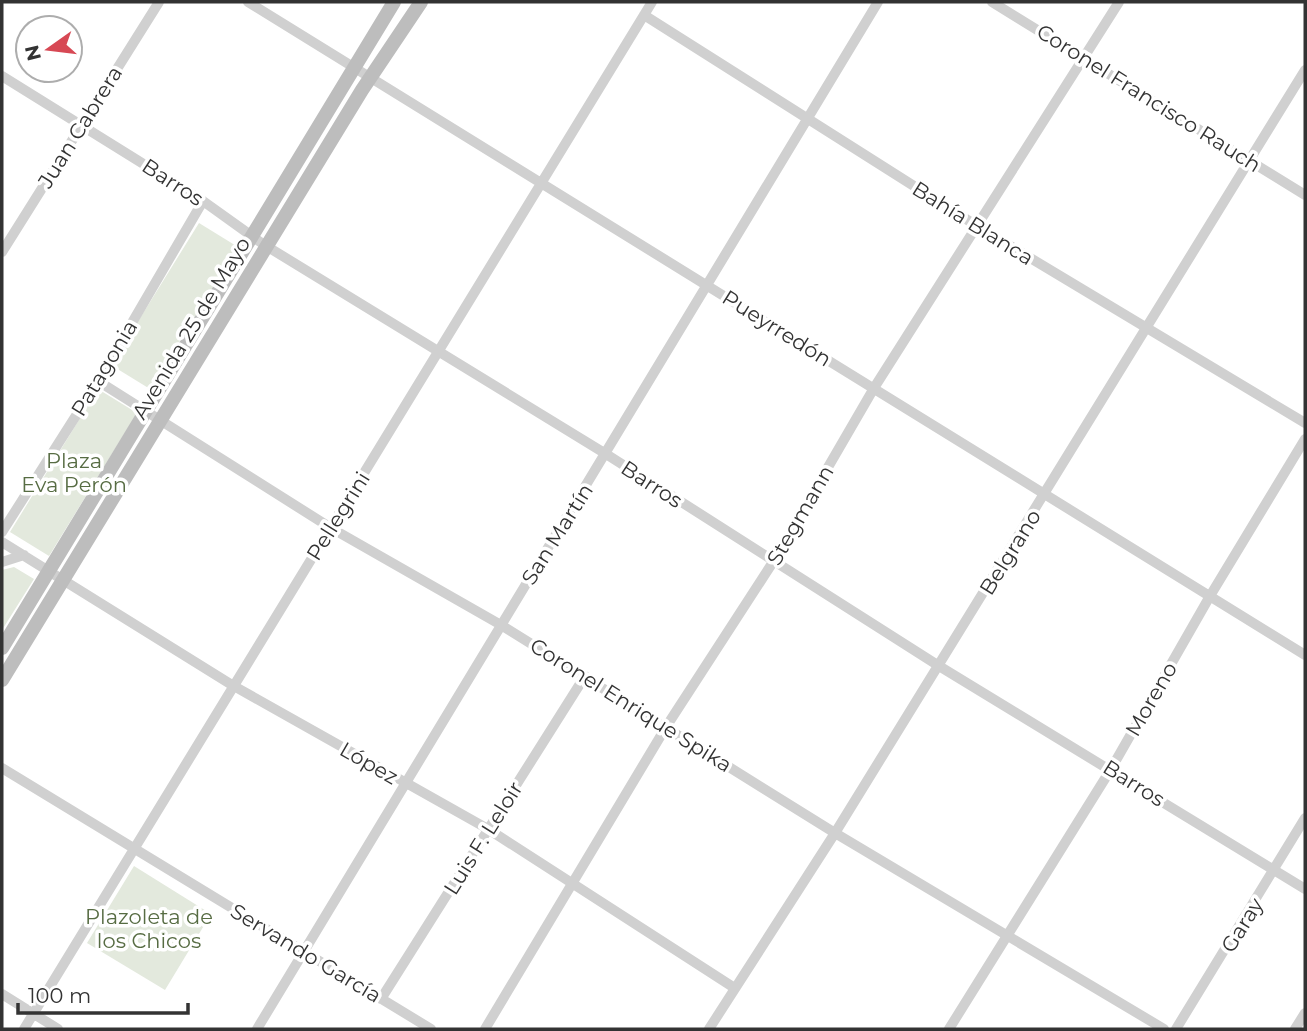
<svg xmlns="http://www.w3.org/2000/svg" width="1307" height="1031" viewBox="0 0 1307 1031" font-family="Montserrat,sans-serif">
<rect width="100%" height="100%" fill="#fff"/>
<path fill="#e3e9dd" d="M199,223L238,247L150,389L111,365Z
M98,389L137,413L49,556L10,532Z
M14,567L34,579L2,630V570Z
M134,866L211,914L165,990L87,943Z"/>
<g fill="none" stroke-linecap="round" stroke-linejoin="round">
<path stroke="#d0d0d0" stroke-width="10" d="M248,2L1305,655
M992,2L1305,195
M644,15L977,226L1305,423
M2,76L203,201L263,244L606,454L939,666L1305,889
M2,252L159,2
M98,381L331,528L501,625L835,833L1164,1029
M2,532L98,381L203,201
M2,542L232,685L488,829L733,987
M2,562L24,555
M2,768L431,1029
M2,994L58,1029
M381,999L585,676
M24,1029L652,2
M257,1029L878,2
M485,1029L666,727L773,562L874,388L1119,2
M709,1029L835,833L1305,70
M949,1029L1111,769L1210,596L1305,439
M1176,1029L1305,818
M1295,1029L1305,1013"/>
<path stroke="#bdbdbd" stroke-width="14" d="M2,648L394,2
M2,680L362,90L421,2"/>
</g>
<g text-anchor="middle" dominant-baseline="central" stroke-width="7" stroke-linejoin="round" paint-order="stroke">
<g font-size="21" fill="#333" stroke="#fff">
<text transform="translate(1149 98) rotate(32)">Coronel Francisco Rauch</text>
<text transform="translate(80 127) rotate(-58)">Juan Cabrera</text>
<text transform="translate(173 182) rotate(33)">Barros</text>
<text transform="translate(973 223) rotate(32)">Bahía Blanca</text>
<text transform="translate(191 328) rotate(-59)">Avenida 25 de Mayo</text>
<text transform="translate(777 328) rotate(32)">Pueyrredón</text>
<text transform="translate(104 368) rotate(-59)">Patagonia</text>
<text transform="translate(652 484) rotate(33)">Barros</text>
<text transform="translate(800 515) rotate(-60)">Stegmann</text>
<text transform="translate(338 516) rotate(-58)">Pellegrini</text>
<text transform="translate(557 534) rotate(-58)">San Martín</text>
<text transform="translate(1010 552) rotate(-58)">Belgrano</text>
<text transform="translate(1151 699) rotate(-60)">Moreno</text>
<text transform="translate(631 705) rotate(32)">Coronel Enrique Spika</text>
<text transform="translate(369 763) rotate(30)">López</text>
<text transform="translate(1134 783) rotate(32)">Barros</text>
<text transform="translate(483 838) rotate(-58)">Luis F. Leloir</text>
<text transform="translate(1242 925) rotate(-58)">Garay</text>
<text transform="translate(306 953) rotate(31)">Servando García</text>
</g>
<g font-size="21" fill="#576c43" stroke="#fff">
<text x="74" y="460">Plaza<tspan x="74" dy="24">Eva Perón</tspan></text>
<text x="149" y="916">Plazoleta de<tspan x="149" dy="24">los Chicos</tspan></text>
</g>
</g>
<rect width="1307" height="1031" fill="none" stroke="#333333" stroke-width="7"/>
<g transform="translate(49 49) rotate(256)"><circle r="33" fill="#ffffff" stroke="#adadad" stroke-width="2"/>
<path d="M0-5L12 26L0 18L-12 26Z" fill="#d74854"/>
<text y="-10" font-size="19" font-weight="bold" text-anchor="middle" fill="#333333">N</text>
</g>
<path d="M18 1003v10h170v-10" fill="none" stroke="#333333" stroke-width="3.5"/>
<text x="28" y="1003" font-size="21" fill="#333333" stroke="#ffffff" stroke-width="5" paint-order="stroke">100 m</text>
</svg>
